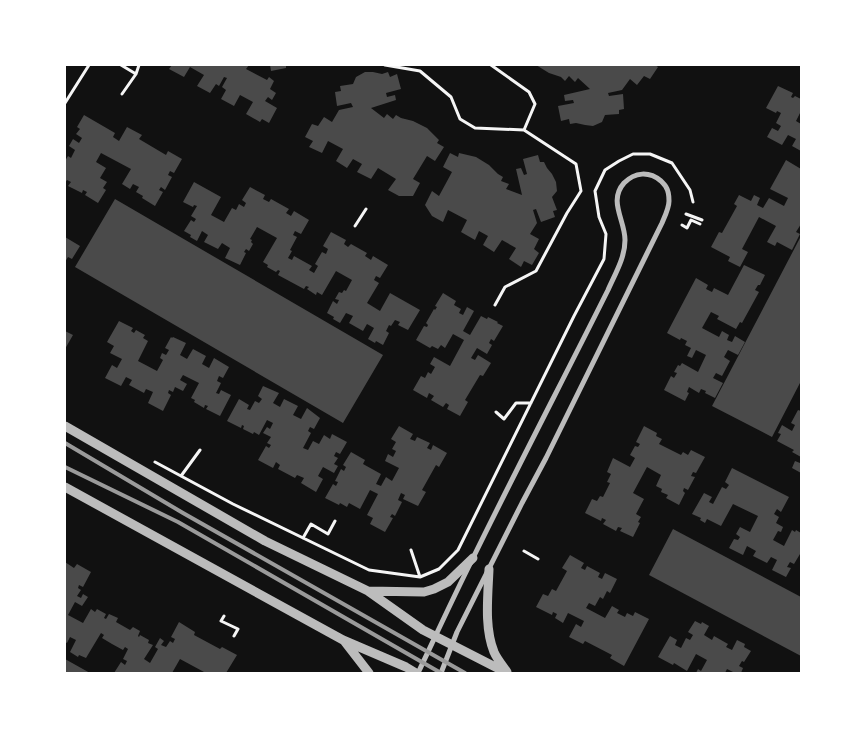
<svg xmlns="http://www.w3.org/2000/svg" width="866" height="738" viewBox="0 0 866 738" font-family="'Crimson Pro',serif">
<rect width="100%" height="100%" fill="#111"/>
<path fill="#4a4a4a" d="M172,65H249L246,69L267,80L269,77L274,81L270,89L276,93L272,100L268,97L265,101L277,108L269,123L262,119L260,122L246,114L253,102L240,95L234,106L221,99L226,90L222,87L227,78L224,77L219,86L216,84L210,93L197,86L204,75L190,67L184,77L169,69Z
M270,65H286V68L271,71Z
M536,65H655L658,67L650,79L644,76L637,85L630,79L622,90L608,93L609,96L623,94L624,109L619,110V114L605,115L602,122L593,126L585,125L576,123L570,124L569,119L561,121L558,106L574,103L573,100L565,101L564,95L590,89L578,78L575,82L569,76L565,81L561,77L549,73Z
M365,72H373L382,74L388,72L390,77L397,74L401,89L386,93L387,97L395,95L396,100L371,108L384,118L387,114L393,119L396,115L401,118L413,121L427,128L439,140L437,143L444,147L435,161L427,156L413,179L420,183L413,196H399L388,190L396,179L378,168L371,179L357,172L362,164L353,159L347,168L336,161L343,149L328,141L322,153L309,147L313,141L305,137L312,124L318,126L324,117L332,122L339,110L353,107L351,103L337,106L335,92L341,91L340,86L353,84L356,77Z
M778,86L793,93L791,97L793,98L795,96L801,99V111L796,121L801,124V151L792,146L796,139L788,135L782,145L767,137L772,128L778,131L781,126L776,123L781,113L777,111L776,113L766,108Z
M84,115L115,133L113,137L119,141L127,127L142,135L139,139L166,155L168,151L182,159L174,173L170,171L168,175L172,177L165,190L161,187L159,190L163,192L155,206L142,198L143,196L136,192L139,187L133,184L130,189L122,184L131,169L101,153L96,162L106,168L100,178L107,182L103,188L106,190L98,203L85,195L87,192L83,190L82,193L68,186L71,182L67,180L65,183V161L68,156L71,158L75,150L69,146L73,139L79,143L82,138L76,134L80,129L77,127Z
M450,153L458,157L459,153L476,157L489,165L498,174L503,177L501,181L509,184L506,189L522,195L516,169L521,168L524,175L527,174L523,159L538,155L540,162H544L547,168L552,174L556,182L557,191L552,197L557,210L553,211L555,217L541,222L536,209L533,210L537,223L530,234L539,239L534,249L539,253L532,265L524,261L521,267L509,259L516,248L502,240L494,252L483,245L488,236L479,231L475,240L461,232L467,220L448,210L443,222L432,216L425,205L432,191L439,196L452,172L443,167Z
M786,160L801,169V224L796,232L800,234L792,250L777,242L775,246L767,242L776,226L759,217L742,249L748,252L740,267L728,261L730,257L711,247L719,232L722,233L737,206L734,204L739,195L751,201L754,195L760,198L757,205L763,208L769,198L784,206L788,198L770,189Z
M194,182L221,197L211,215L224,222L232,208L236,210L239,204L244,207L246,203L242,200L250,187L265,195L263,199L269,202L271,199L289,209L286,213L291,216L294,211L309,220L301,234L295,231L293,235L297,237L290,250L292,251L288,258L292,260L294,256L312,266L309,270L314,273L318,266L315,264L322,252L326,254L328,249L323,246L331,232L346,240L344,244L348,247L351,244L367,253L365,256L371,260L373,256L388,265L380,278L376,276L374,280L379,283L367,303L380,311L390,293L420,310L408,330L398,325L400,322L395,320L391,326L389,325L386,331L389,333L383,345L376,341L375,343L368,339L374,328L367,324L363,331L349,323L353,316L346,313L340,323L333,319L334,317L327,313L333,301L337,304L339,300L335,299L339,292L342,293L344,290L346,291L352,280L336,271L322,295L317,292L316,295L307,289L309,287L306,286L304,289L278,275L280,271L278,270L276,272L267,267L268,265L263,262L277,238L257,227L250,239L252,240L251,242L253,244L249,251L246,249L244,252L246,253L240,265L225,258L230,248L222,243L218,249L204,242L208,235L202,231L197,241L190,237L191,235L184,231L191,220L194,222L196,219L191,216L197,206L194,205L193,207L183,202Z
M115,199L383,355L343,423L75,267Z
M801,236V381L772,437L712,406Z
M65,237L80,246L72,259L68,257L65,262Z
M744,265L765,275L760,285H758L755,290L759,292L742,323L740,322L736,329L717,319L719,316L711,312L702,328L719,337L722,331L729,335L727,340L732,342L735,336L745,342L738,355L728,350L724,357L730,361L722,376L716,373L713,378L723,383L715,398L705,393L706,391L701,389L699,393L689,387L687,392L689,393L685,401L664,390L671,376L674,378L677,373L674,372L678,365L680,366L682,363L698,372L706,355L696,350L692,358L687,356L691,348L685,345L687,341L681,338L680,340L667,333L696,278L708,285L706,289L712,292L714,288L728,295Z
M443,293L456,301L454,305L461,309L459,313L463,315L467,307L474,311L463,331L470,335L481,316L487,319L488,317L498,322L497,323L503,326L494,341L491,339L489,343L492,345L487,354L477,348L471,358L475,360L478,355L491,363L483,376L480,375L465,400L468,402L460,416L447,409L449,405L446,403L443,407L431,400L434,396L429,393L427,398L413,390L421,376L425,378L428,372L431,374L435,367L430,364L434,357L450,366L464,340L453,334L445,348L441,345L438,349L432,346L430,348L416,340L424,326L427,327L428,325L426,323L434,309L435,310L437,307L435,306Z
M119,321L133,328L131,331L134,333L136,330L145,335L143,338L148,341L138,361L157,371L163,360L160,358L162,353L166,355L169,350L165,348L171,337L172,338L173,337L186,343L180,355L187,359L193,349L206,356L202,364L209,368L214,358L229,367L223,378L219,376L217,381L221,383L216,393L219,394L221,390L231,395L220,416L206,409L208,406L205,405L204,408L194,402L195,400L191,398L199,383L183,375L180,380L187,384L183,391L175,387L173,392L169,390L168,393L171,395L163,411L148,403L153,392L146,389L144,393L129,385L132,380L126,377L121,386L105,378L112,365L117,368L122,359L110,353L114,346L107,342Z
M65,331L73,335L65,349Z
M263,386L279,393L273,403L280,407L284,399L298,406L293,415L301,419L307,408L320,418L314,429L310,427L308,431L311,433L303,448L308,450L313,441L319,444L324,435L330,439L332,434L347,442L340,454L336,452L334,456L338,458L334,464L338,466L334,473L323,467L318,476L323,479L316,492L301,483L304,478L297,475L295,478L278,469L280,465L276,462L273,468L258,460L266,446L269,448L271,445L267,443L271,437L263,433L267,427L270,429L273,423L267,420L259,435L254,432L253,434L243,429L244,426L242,425L241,428L227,421L239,399L249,405L247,409L250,410L255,401L259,403L262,399L258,396Z
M798,410L801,411V457L792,452L794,450L777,441L781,434L778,433L782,425L792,431L795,425L791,423Z
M399,426L413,434L410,439L415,441L417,437L430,443L427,448L431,450L433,445L447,453L439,467L436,465L422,490L426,492L418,506L403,499L405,495L401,493L398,500L402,502L395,516L392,514L390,517L393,518L385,532L370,524L373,518L367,515L378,494L370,490L360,509L349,503L347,507L340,503L339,505L325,498L333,484L336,486L338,482L335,481L341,469L344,471L346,467L343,465L351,452L365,460L363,464L381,474L376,484L381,486L386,477L392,481L399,468L385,461L388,454L393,457L396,451L392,449L396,442L391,439Z
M644,426L657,433L656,436L662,439L659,444L681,455L683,452L688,455L691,450L705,457L696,473L693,472L691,476L695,477L688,490L684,488L683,491L685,493L679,505L666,498L668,495L661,492L662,489L656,486L661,475L647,467L633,493L644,499L636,514L641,517L638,522L640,523L633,537L620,531L622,528L618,527L616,531L603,524L606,520L602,518L601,521L585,513L592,499L597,501L600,496L603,497L610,483L607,482L611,474L607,472L613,458L630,467L635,458L630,455L635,446L638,447L640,444L636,442Z
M795,461L800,463L801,461V473L792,468Z
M732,468L789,497L781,512L777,509L774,514L779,517L776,523L783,527L781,532L778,531L773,540L784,546L792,530L795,532L796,530L801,533V554H800L794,564L790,562L787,567L791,568L786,577L772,570L777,560L771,557L767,563L753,556L756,551L747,546L743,555L729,548L734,539L738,540L740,537L736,534L740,527L750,532L758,516L733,504L721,526L707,519L705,523L700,520L701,518L692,514L704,493L712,497L709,502L713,504L722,487L726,489L729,485L725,482Z
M673,529L801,597V656L649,575Z
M570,555L584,563L581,568L585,570L587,566L600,573L598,577L602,579L605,573L617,579L610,593L607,591L603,599L600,597L595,606L589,603L586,608L605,618L612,606L619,610L617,613L625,617L627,613L633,616L635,612L649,619L624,666L610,658L612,655L585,641L583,644L569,637L576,624L581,627L584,621L568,613L563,623L555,618L557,614L553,612L552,615L536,607L543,594L548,596L552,589L556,591L567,571L562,568Z
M65,562L74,568L77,564L91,572L83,587L79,585L78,588L81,590L77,596L81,598L83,594L88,597L82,606L75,602L68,615L83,623L91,609L95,612L97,609L106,614L104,618L106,619L109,614L118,618L116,622L130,630L133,627L140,631L138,636L139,637L140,635L149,640L148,643L153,645L144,659L150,663L158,649L155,647L160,638L164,641L161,645L166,647L170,641L173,643L175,639L171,637L179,622L195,632L194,635L220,649L222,647L237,655L226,673H203L204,672L180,659L172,673H114L121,662L125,665L127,661L123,659L128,649L125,647L123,650L112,644L102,638L104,635L101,633L86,658L79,655L78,657L70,652L76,640L70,637L67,643L65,642Z
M695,621L701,624L702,622L709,626L704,635L712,640L714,636L728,644L726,647L732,650L737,640L745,644L744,647L751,651L744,662L742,661L739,666L743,668L741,673H735L727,669L725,673H696L698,669L701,671L707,660L696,654L687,671L674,663L673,665L658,657L670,636L677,640L675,645L681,648L686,638L690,640L693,635L688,632Z
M65,659L90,673H65Z"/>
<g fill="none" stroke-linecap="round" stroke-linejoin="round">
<path stroke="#f5f5f5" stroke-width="3" d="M121,65L136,74L139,65
M385,65L420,71L451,97L460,119L475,128L524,130L576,164L581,191L567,213L536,271L505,287L495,305
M491,65L529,92L535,104L524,130
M122,94L136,74
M65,103L89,65
M686,214L702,220
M682,225L687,228L691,220L700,224
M355,226L366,209
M496,412L504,419L516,403H531
M155,462L233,504L369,570L420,577L439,569L458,550L574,316L604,259L606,234L599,217L595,191L605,170L619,161L633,154H650L672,163L690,190L693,202
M181,476L200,450
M303,538L311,524L328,534L335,521
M411,550L420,577
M524,551L538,559
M224,616L221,621L238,629L234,636"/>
<path stroke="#bcbcbc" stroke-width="5" d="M418,673C436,635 453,598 472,560C516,470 563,380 608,290C615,274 625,258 625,240C625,220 608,201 624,183C635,172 649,171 661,181C663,183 665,185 666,187C668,190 669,197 669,201C669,208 665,216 662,223L546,458L522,503L457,632L441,673"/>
<path stroke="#bcbcbc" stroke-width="9" d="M65,426L265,541L368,591L423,630L507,673
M65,487L343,640L406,667L416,673
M489,569C488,596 484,627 494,652C497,659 503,666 507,672
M368,591L424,592L434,589L448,582L473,558
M345,642L369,673"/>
<path stroke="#9a9a9a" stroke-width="4" d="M65,443L183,513L465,673
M65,467L178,522L441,673"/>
</g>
<rect width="866" height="738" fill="none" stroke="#ffffff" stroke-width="132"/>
</svg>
